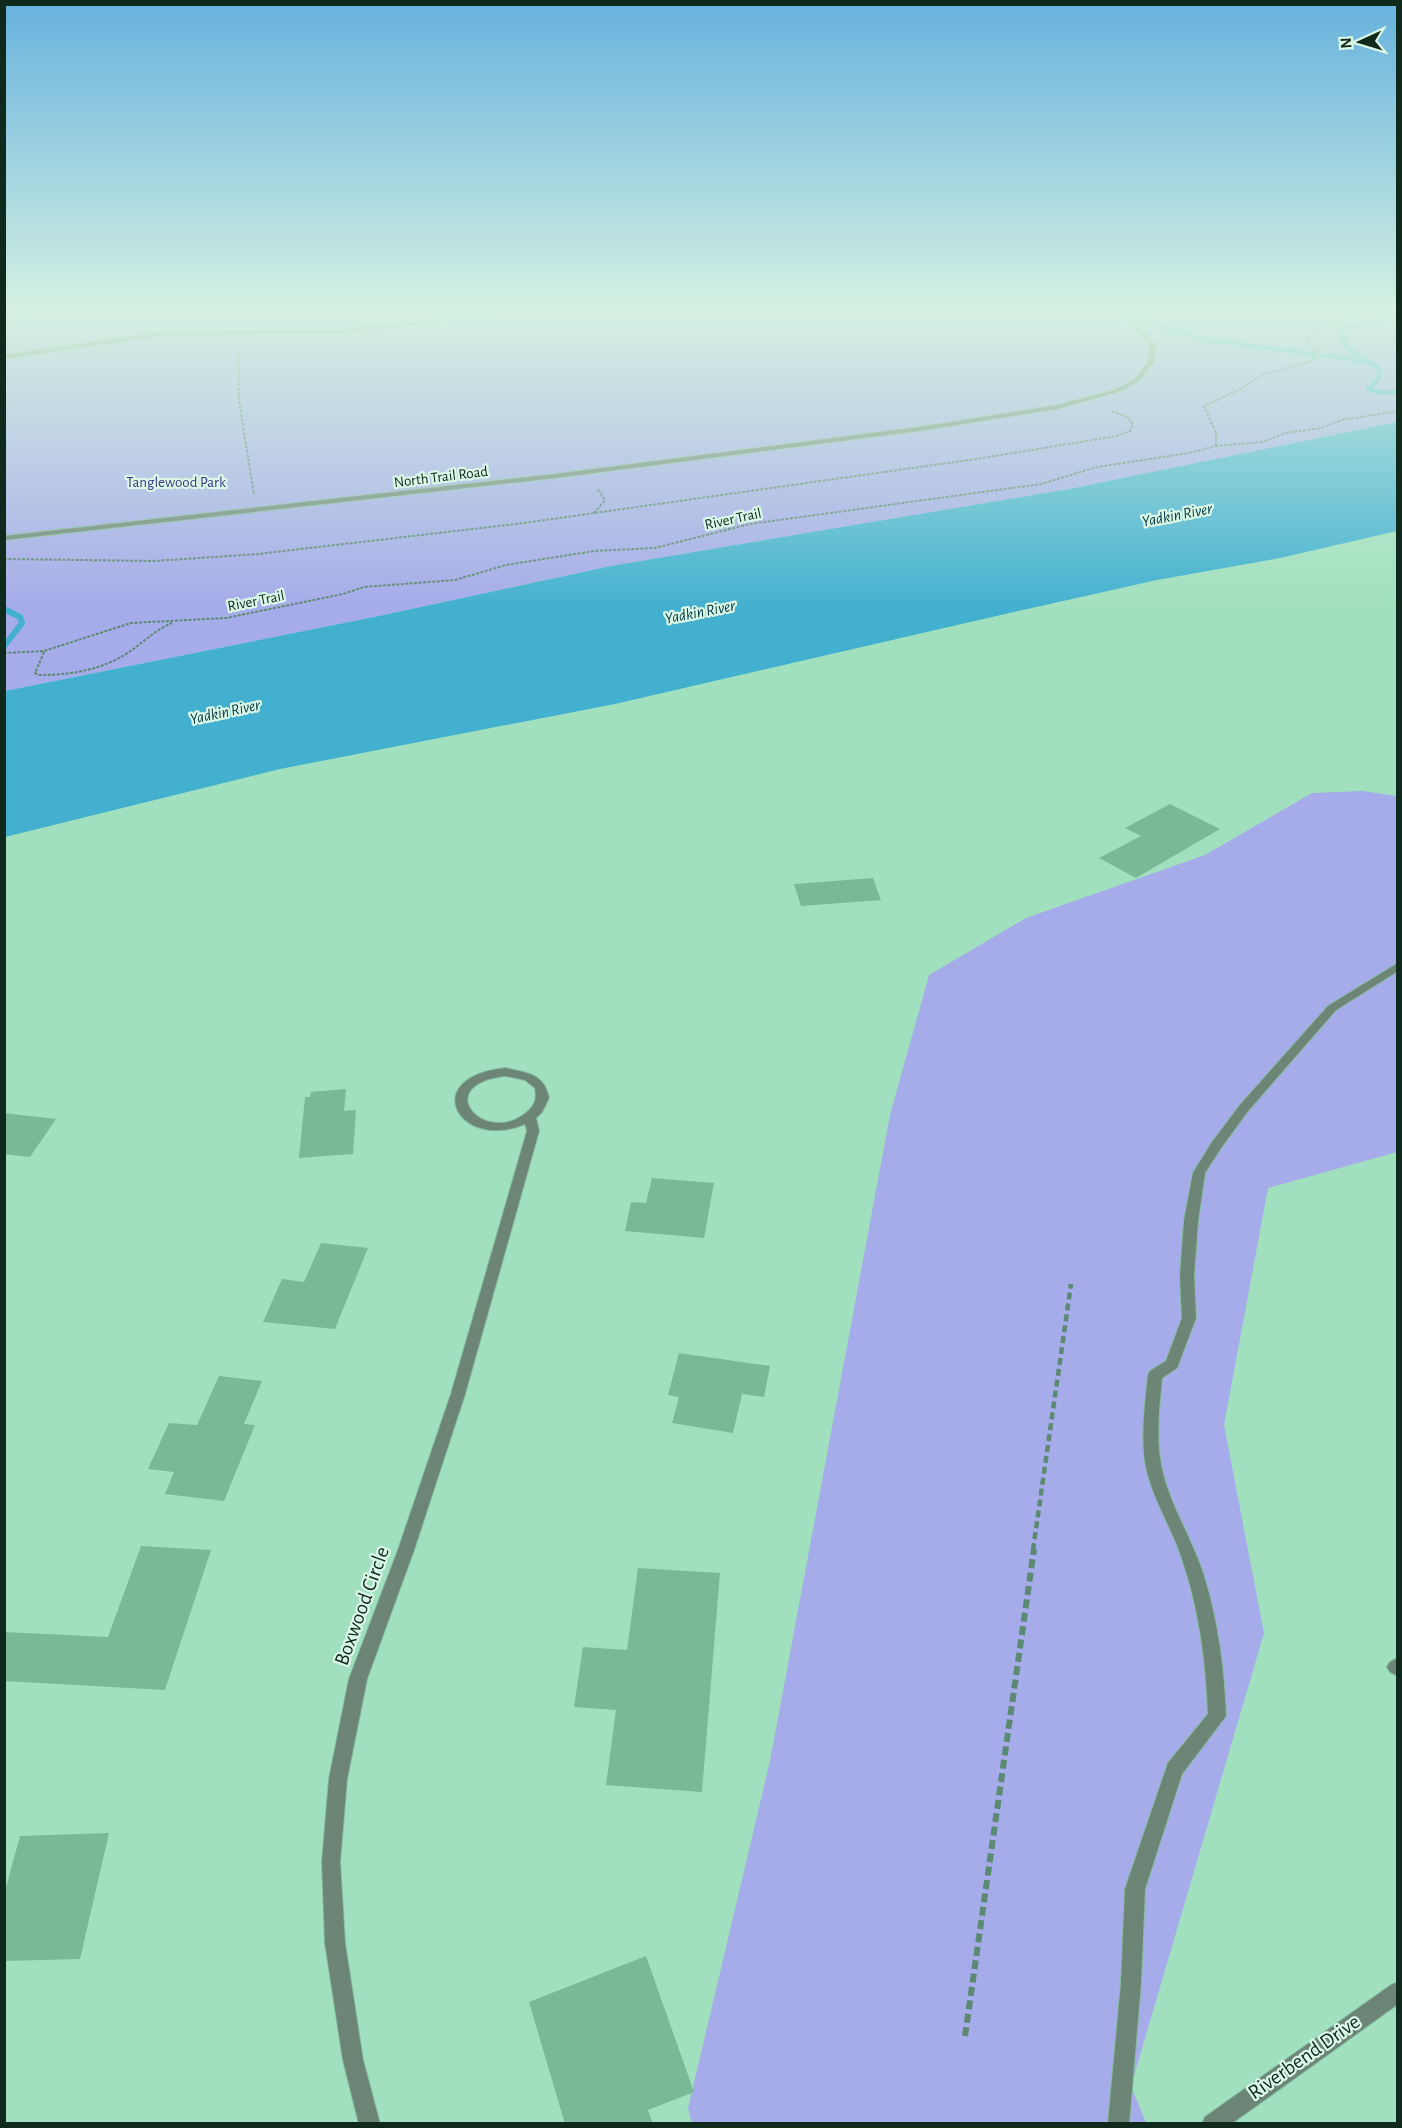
<svg xmlns="http://www.w3.org/2000/svg" width="1402" height="2128" viewBox="0 0 1402 2128" font-family="'Alegreya Sans',sans-serif">
<rect width="100%" height="100%" fill="#a1e0be"/>
<path fill="#a6abe9" d="M4,311H1397V422L1069,489L611,566L379,616L5,691Z
M1362,791L1397,796V1152L1268,1188L1224,1425L1264,1633L1131,2086L1146,2123L692,2124L688,2108L770,1761L890,1115L929,975L1026,918L1205,855L1312,793Z"/>
<path fill="#43b0cf" d="M1397,422V531L1280,558L1157,580L1005,614L615,704L280,769L5,837V691L379,616L611,566L1069,489Z"/>
<g fill="none" stroke-linecap="round" stroke-linejoin="round">
<path stroke="#43b0cf" stroke-width="4.5" d="M1131,311L1159,327L1206,340L1313,354
M1398,319L1344,327C1338,350 1360,357 1377,367L1380,372L1379,378L1368,389L1383,393L1398,392
M1324,355L1362,361"/>
<path stroke="#43b0cf" stroke-width="6" d="M4,609L20,617L22,623L4,646"/>
</g>
<path fill="#7ab998" d="M1170,804L1220,829L1136,878L1099,858L1141,836L1125,828Z
M873,878L881,900L801,906L794,884Z
M346,1089L344,1111L356,1110L353,1154L299,1158L305,1097H310L311,1092Z
M4,1113L56,1119L30,1157L4,1154Z
M652,1178L714,1183L704,1238L625,1231L631,1202L646,1203Z
M321,1243L368,1248L335,1329L263,1322L282,1279L304,1282Z
M679,1353L770,1366L764,1397L742,1394L733,1433L672,1423L679,1397L668,1395Z
M219,1376L262,1381L244,1424L255,1425L224,1501L165,1494L174,1472L148,1469L169,1423L197,1425Z
M141,1546L211,1550L165,1690L4,1681V1632L108,1637Z
M638,1568L720,1573L702,1792L606,1785L616,1710L574,1707L583,1647L627,1650Z
M109,1833L80,1959L4,1961V1895L20,1836Z
M646,1956L694,2092L648,2110L653,2124H565L529,2002Z"/>
<g fill="none" stroke-linecap="round" stroke-linejoin="round">
<defs>
<path id="lane" d="M509,311H524L346,333L160,336L4,359V355L160,332L346,329Z
M1108,311C1125,310 1146,333 1156,345L1154,362L1142,378L1134,384L1118,392L1057,409L926,430L555,478L4,540V536L555,474L926,426L1057,405L1114,390L1130,382L1138,376L1148,362L1150,345L1135,328Z
M1398,963V971L1336,1010L1248,1111L1221,1148L1205,1173L1198,1221L1194,1276L1196,1318L1177,1368L1162,1378C1159,1410 1155,1442 1163,1474C1172,1509 1193,1541 1204,1576C1218,1622 1224,1668 1226,1716L1182,1774L1145,1889L1141,1983L1129,2124H1108L1121,1983L1125,1889L1168,1763L1208,1714C1206,1660 1199,1607 1181,1556C1170,1524 1151,1496 1145,1462C1141,1433 1145,1404 1148,1375L1150,1371L1166,1361L1182,1318L1180,1276L1184,1221L1193,1173L1212,1142L1240,1105L1328,1006Z
M1396,1659L1398,1660V1676L1390,1672L1387,1667L1390,1662Z"/>
<path id="street" d="M24,311H33L4,319V315Z
M505,1068C527,1073 544,1073 549,1098L542,1112L536,1118L539,1131L465,1394L414,1550L367,1679L347,1779L340,1862L345,1943L363,2060L380,2124H359L343,2060L325,1943L322,1862L329,1779L349,1679L398,1550L451,1394L527,1131L525,1124C460,1152 417,1078 505,1068ZM505,1076L525,1080L535,1088C537,1099 535,1105 527,1112C485,1148 429,1085 505,1076Z
M1398,1982V2004L1231,2124H1202L1205,2117L1391,1985Z"/>
</defs>
<use href="#lane" stroke="#84bb9e" stroke-width="2"/>
<use href="#street" stroke="#84bb9e" stroke-width="2"/>
<path stroke="#5c8972" stroke-width="2" stroke-dasharray="3 1.5" stroke-linecap="butt" d="M238,347L239,401L254,495
M1216,446V433L1204,406L1239,390L1264,374L1310,362L1320,352L1307,343V339L1318,331L1357,316L1359,311
M594,513L605,500L597,488
M4,559L155,561L258,554L524,523L976,459L1117,436L1130,431L1133,424L1127,417L1111,411
M44,652L35,673L39,675C71,675 102,670 129,652C144,642 155,630 172,623
M4,653L44,651L131,623L226,618L343,594L364,587L455,580L506,565L594,551L655,548L750,524L1041,484L1097,467L1189,453L1216,446L1262,442L1286,433L1321,428L1342,420L1398,411"/>
<path stroke="#5c8972" stroke-width="4.5" stroke-dasharray="7 4" stroke-linecap="butt" d="M1033,1550L1071,1284"/>
<path stroke="#5c8972" stroke-width="6" stroke-dasharray="9 4.5" stroke-linecap="butt" d="M965,2036L1034,1549"/>
<use href="#lane" fill="#6c8577" fill-rule="evenodd"/>
<use href="#street" fill="#6c8577" fill-rule="evenodd"/>
</g>
<linearGradient id="sky" x2="0" y2="1"><stop stop-color="#66b2de"/><stop offset="0.51" stop-color="#d5f1e2"/><stop offset="1" stop-color="#d5f1e2" stop-opacity="0"/></linearGradient>
<rect width="1402" height="609" fill="url(#sky)"/>
<g text-anchor="middle" dominant-baseline="central" stroke-width="4.5" stroke-linejoin="round" paint-order="stroke">
<g font-size="15" fill="#0f291d" stroke="#daf9e7">
<text transform="translate(441 477) rotate(-7)">North Trail Road</text>
<text transform="translate(733 519) rotate(-12)">River Trail</text>
<text transform="translate(256 601) rotate(-11)">River Trail</text>
</g>
<g font-size="15" fill="#3b358a" stroke="#daf9e7">
<text x="176" y="482">Tanglewood Park</text>
</g>
<g font-size="16" font-style="italic" fill="#033643" stroke="#daf9e7">
<text transform="translate(1177 515) rotate(-11)">Yadkin River</text>
<text transform="translate(700 612) rotate(-11)">Yadkin River</text>
<text transform="translate(225 712) rotate(-12)">Yadkin River</text>
</g>
<g font-size="21" fill="#0f291d" stroke="#daf9e7">
<text transform="translate(362 1606) rotate(-70)">Boxwood Circle</text>
<text transform="translate(1304 2057) rotate(-35)">Riverbend Drive</text>
</g>
</g>
<rect width="1402" height="2128" fill="none" stroke="#0f291d" stroke-width="12"/>
<g transform="translate(1360 42) rotate(266)" stroke="#daf9e7" stroke-width="4.5" paint-order="stroke">
<path d="M0-4.5L10 22L0 15L-10 22Z" fill="#0f291d"/>
<text y="-9" font-size="16" font-weight="bold" text-anchor="middle" fill="#0f291d">N</text>
</g>
</svg>
